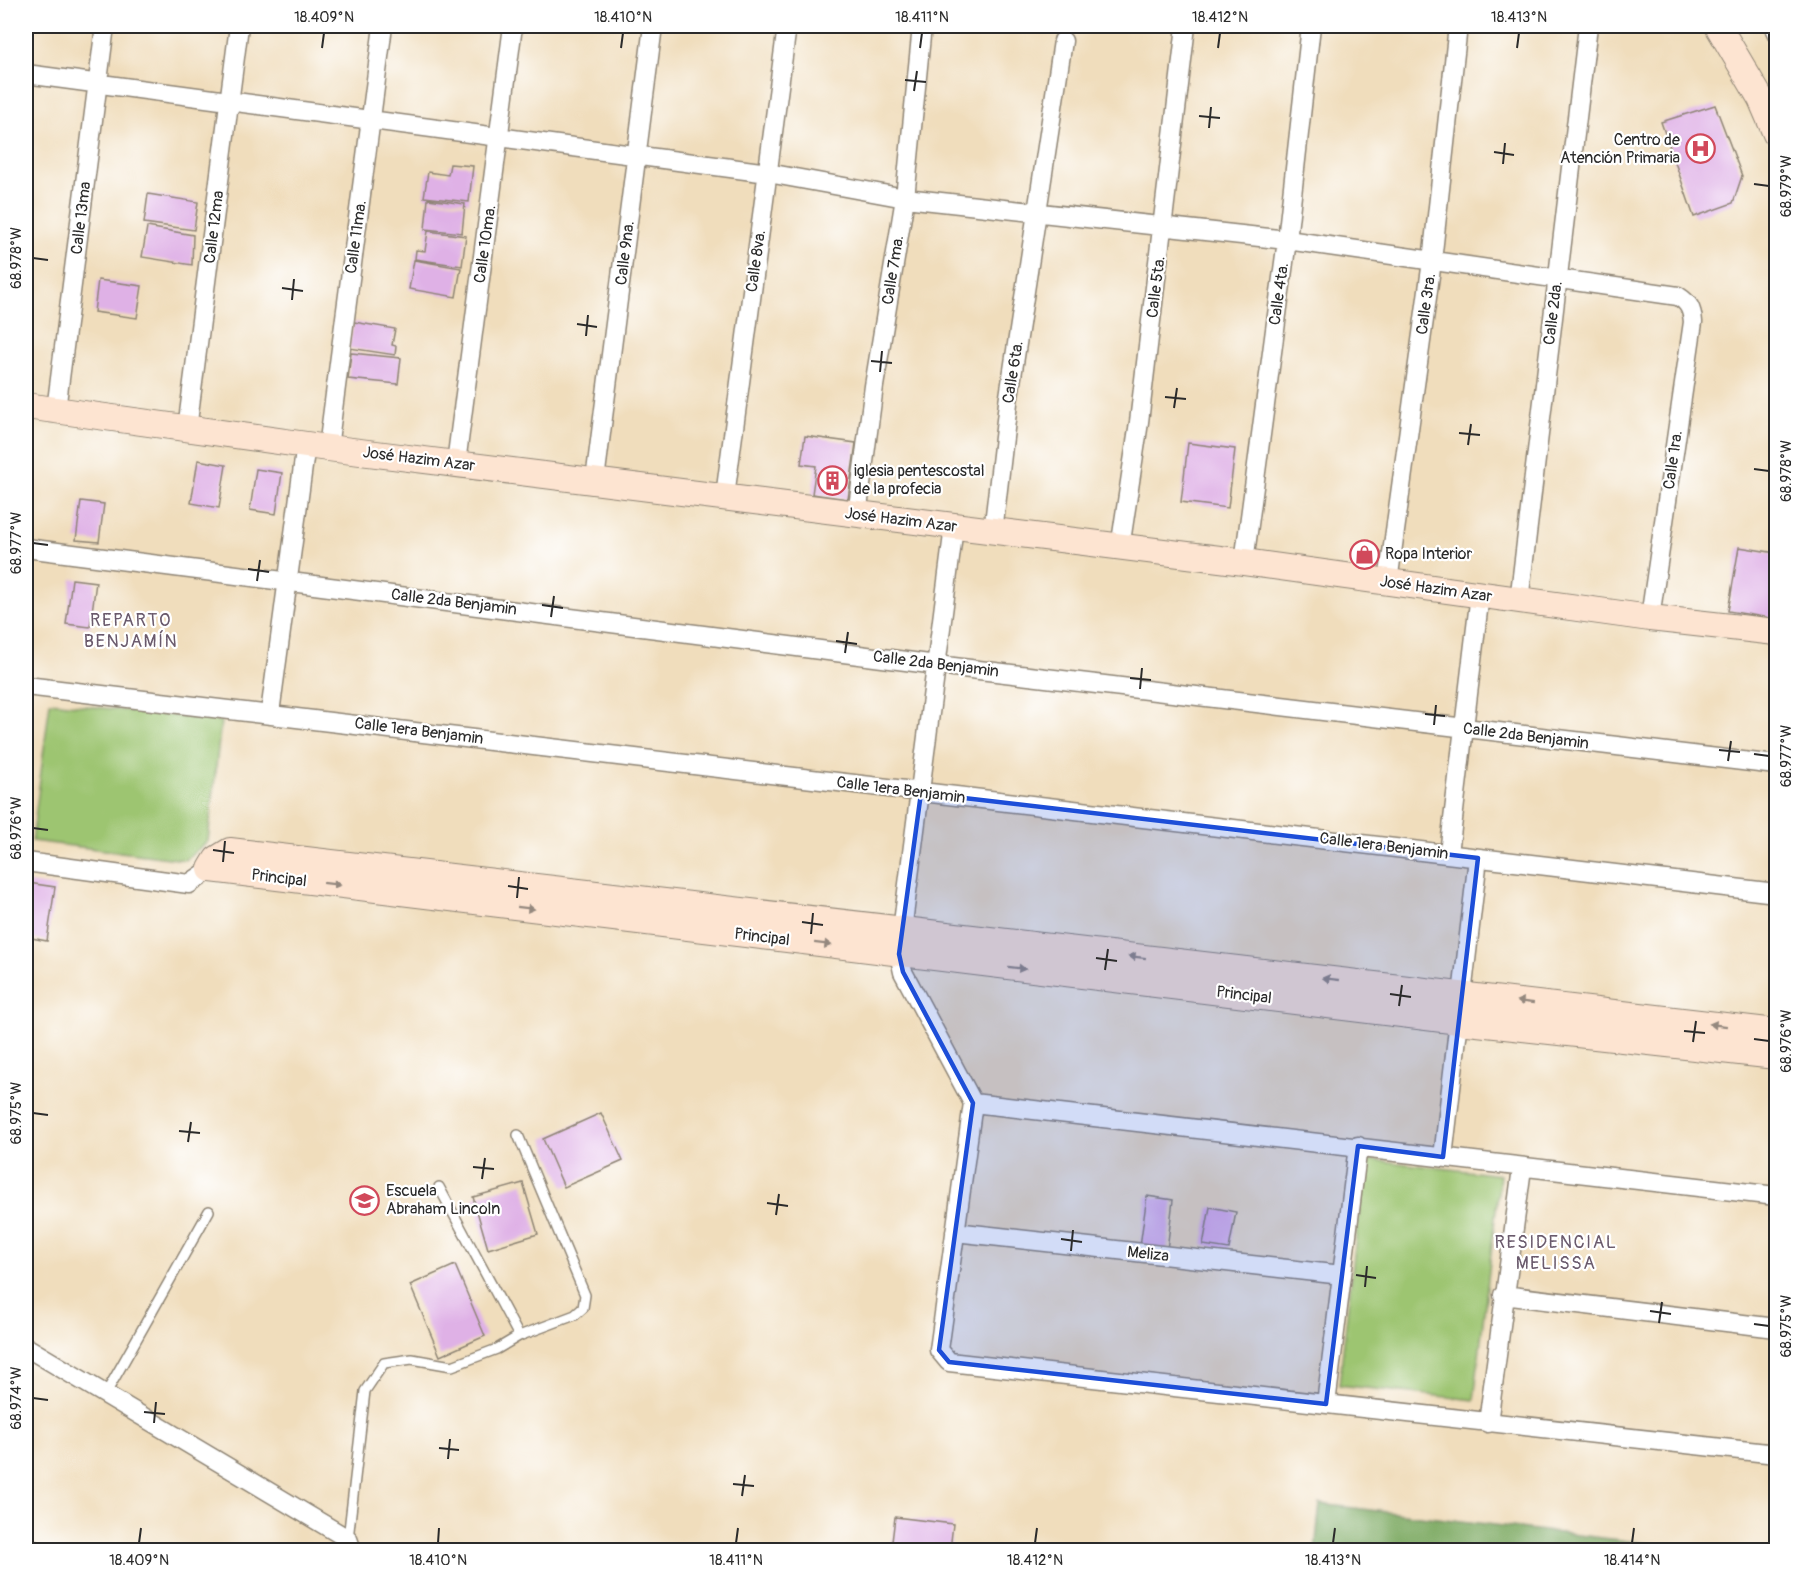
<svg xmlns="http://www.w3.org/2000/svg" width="1802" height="1576" viewBox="0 0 1802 1576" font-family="Pangolin,sans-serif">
<rect width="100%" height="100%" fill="#fff"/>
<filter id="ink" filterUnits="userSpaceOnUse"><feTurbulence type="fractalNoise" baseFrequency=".0167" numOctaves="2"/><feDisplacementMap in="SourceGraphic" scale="12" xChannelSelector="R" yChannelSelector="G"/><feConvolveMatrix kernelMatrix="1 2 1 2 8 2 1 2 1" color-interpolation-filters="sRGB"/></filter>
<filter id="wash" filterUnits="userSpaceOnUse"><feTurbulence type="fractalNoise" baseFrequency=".008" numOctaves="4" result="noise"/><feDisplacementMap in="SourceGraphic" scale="24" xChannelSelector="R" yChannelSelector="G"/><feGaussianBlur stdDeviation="1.35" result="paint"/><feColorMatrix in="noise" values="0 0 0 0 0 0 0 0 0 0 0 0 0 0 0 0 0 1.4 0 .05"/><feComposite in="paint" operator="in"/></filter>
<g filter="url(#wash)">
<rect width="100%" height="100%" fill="#f0ddbc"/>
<path fill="#9dc571" stroke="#64784e" stroke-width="1.5" d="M50,702L221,721L208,841L185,860L32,841Z
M1365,1159L1500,1175L1474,1400L1339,1385Z"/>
<path fill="#7eaa63" stroke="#546a47" stroke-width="1.5" d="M1320,1504L1703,1550H1315Z"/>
<g id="blocks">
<path fill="#dfb1e6" d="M1715,105L1742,176L1733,203L1694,217L1661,122Z
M450,164L473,166L469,202L424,197L428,172L448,175Z
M148,194L198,202L194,230L144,223Z
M428,199L465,204L462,233L425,229Z
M147,227L193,235L192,265L142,257Z
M428,231L466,236L462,266L415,259L416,250L425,251Z
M414,260L461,268L456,297L409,289Z
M98,280L142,286L137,318L94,312Z
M354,322L395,329L392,345L396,346L395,355L349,348Z
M351,353L401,358L398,384L348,379Z
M805,436L856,443L848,499L812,494L816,466L801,464Z
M1188,443L1235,449L1228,508L1181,502Z
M198,460L226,465L219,508L191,503Z
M256,469L282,473L276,514L250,510Z
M81,501L104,504L99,542L76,540Z
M1739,547L1776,553V619L1728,611Z
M72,579L96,582L90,627L66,624Z
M28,883L55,887L47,941L26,937Z
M601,1113L623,1161L564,1187L543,1139Z
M523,1183L538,1234L488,1249L473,1197Z
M1147,1196L1173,1200L1167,1250L1140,1246Z
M1210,1207L1236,1212L1229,1249L1203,1245Z
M455,1265L485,1336L440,1356L410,1285Z
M895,1517L953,1524L950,1550H891Z"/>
</g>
</g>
<g filter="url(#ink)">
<use href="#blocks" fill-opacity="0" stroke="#8e8474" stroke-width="1.5"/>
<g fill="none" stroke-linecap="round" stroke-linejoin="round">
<defs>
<path id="lane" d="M1769,26L1776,40
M518,1135L585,1295L583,1308L575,1315L519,1336
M105,1395L209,1211
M348,1539L365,1391L384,1363L412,1359L452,1366L497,1349L519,1336L439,1187"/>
<path id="street" d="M26,74L768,173L905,198L1287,240L1678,296C1689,303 1692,309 1693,322L1650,618
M56,410L105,26
M187,429L239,26
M328,448L383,26
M456,463L513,26
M595,480L653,26
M725,496L787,26
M857,515L874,386L905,198L922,26
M954,527L899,954L903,972L973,1103L939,1350L949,1362L1776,1454
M993,532L1008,403L1063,41
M26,548L937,665L1776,765
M1120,548L1139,422L1186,26
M1244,562L1287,240L1311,26
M1388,582L1432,261L1458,26
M1519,601L1588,26
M26,686L1776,893
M270,713L306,444
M1449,853L1480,594
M26,862L189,884L211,869
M973,1103L1776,1196
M1443,1157L1478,858
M955,1232L1342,1275
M1503,1295L1776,1328
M26,1347L348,1539L352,1550
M1326,1404L1358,1146
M1488,1423L1522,1168
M26,1545L33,1550"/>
<path id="secondary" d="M1718,26L1761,99L1776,134
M26,406L328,448L1244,562L1650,618L1776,632
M1776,1032L230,851L217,859L211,869L1459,1021L1776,1056"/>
</defs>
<use href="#lane" stroke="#8e8474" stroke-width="12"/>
<use href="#street" stroke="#8e8474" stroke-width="21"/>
<use href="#secondary" stroke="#8e8474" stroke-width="28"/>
<use href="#lane" stroke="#fff" stroke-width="9"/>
<use href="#street" stroke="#fff" stroke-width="18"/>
<use href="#secondary" stroke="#fde4d1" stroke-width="26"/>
</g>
<defs><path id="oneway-solid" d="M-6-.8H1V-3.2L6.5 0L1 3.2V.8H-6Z" transform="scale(1.5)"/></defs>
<g fill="#94887e">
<use href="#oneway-solid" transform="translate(332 884) rotate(7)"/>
<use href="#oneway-solid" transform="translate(526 908) rotate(7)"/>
<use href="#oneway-solid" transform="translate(823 944) rotate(7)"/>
<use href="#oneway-solid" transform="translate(1137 957) rotate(-173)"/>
<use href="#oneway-solid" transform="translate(1017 968) rotate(7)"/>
<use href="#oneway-solid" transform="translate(1331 979) rotate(-173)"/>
<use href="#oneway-solid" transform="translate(1525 1002) rotate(-173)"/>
<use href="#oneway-solid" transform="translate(1718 1025) rotate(-173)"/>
</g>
</g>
<path fill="#1d4ed8" fill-opacity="0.2" stroke="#1d4ed8" stroke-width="4.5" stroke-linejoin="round" d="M921,793L1478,858L1443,1157L1358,1146L1326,1404L949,1362L939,1350L973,1103L903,972L899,954Z"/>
<path fill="none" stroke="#2b2b2b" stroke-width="2" d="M322,48L324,33M621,48L623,33M920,48L922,33M1218,48L1220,33M1517,48L1519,33M905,80L926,82M914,91L917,71M1199,116L1220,118M1209,128L1211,107M1494,152L1514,155M1503,164L1505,143M1754,184L1769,186M33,258L48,260M282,288L303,291M292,300L294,279M577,324L597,327M586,336L588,315M871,361L892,363M880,372L882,351M1165,397L1186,399M1174,408L1177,388M1459,433L1480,435M1468,445L1471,424M1754,469L1769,471M33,543L48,545M248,569L269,572M257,581L260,560M542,605L563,608M551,617L554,596M836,641L857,644M845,653L848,632M1130,678L1151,680M1140,689L1142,668M1425,714L1445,716M1434,725L1436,705M1719,750L1740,752M1754,754L1769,756M1728,761L1731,741M33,828L48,830M213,850L234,853M223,862L225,841M508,886L528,889M517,898L519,877M802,922L823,925M811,934L813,913M1096,958L1117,961M1105,970L1108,949M1390,994L1411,997M1399,1006L1402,985M1684,1031L1705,1033M1754,1039L1769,1041M1693,1042L1696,1021M33,1113L48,1115M179,1131L200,1133M188,1142L191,1122M473,1167L494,1169M482,1179L485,1158M767,1203L788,1206M776,1215L779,1194M1061,1239L1082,1242M1071,1251L1073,1230M1356,1275L1376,1278M1365,1287L1367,1266M1650,1311L1671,1314M1659,1323L1662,1302M1754,1324L1769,1326M33,1398L48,1400M144,1412L165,1414M154,1423L156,1402M439,1448L459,1450M448,1459L450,1439M733,1484L754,1486M742,1496L745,1475M139,1543L141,1528M438,1543L439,1528M736,1543L738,1528M1035,1543L1037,1528M1333,1543L1335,1528M1632,1543L1634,1528"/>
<defs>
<symbol id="hospital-ring" viewBox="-11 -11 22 22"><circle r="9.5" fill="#fff" stroke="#d1495b" stroke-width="1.5"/><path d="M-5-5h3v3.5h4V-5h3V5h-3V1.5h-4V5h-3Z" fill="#d1495b"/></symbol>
<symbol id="building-ring" viewBox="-11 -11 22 22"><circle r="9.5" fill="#fff" stroke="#d1495b" stroke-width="1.5"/><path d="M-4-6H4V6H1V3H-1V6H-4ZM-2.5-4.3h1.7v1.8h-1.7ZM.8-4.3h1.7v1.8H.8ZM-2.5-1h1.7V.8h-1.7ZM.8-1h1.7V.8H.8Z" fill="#d1495b"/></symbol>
<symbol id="shop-ring" viewBox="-11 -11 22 22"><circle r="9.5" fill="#fff" stroke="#d1495b" stroke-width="1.5"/><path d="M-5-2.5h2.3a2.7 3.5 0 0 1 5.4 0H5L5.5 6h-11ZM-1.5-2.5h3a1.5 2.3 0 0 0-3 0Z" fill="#d1495b"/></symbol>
<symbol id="school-ring" viewBox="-11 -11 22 22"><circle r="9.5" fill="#fff" stroke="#d1495b" stroke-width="1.5"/><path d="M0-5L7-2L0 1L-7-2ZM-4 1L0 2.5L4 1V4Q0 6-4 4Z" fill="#d1495b"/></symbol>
</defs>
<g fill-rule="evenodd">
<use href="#hospital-ring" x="1684" y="132" width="33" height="33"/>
<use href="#building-ring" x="816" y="464" width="33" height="33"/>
<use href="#shop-ring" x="1348" y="538" width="33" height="33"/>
<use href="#school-ring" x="348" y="1184" width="33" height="33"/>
</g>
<g text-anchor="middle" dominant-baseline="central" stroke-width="4.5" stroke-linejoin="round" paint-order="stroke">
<g font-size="16" fill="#2b2b2b" stroke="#fff" text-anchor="start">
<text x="1680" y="140" text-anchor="end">Centro de<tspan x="1680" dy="18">Atención Primaria</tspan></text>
<text x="854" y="471">iglesia pentescostal<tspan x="854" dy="18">de la profecia</tspan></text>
<text x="1385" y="554">Ropa Interior</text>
<text x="386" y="1191">Escuela<tspan x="386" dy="18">Abraham Lincoln</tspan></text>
</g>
<g font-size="16" fill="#2b2b2b" stroke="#fff">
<text transform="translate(81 218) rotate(-83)">Calle 13ma</text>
<text transform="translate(214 227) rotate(-83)">Calle 12ma</text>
<text transform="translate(356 237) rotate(-82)">Calle 11ma.</text>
<text transform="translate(485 244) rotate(-82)">Calle 10ma.</text>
<text transform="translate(625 253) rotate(-83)">Calle 9na.</text>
<text transform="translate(756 261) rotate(-82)">Calle 8va.</text>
<text transform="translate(893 270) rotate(-81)">Calle 7ma.</text>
<text transform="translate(1156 287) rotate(-83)">Calle 5ta.</text>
<text transform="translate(1279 294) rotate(-82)">Calle 4ta.</text>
<text transform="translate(1426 304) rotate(-82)">Calle 3ra.</text>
<text transform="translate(1553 313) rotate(-83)">Calle 2da.</text>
<text transform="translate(1013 372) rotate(-81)">Calle 6ta.</text>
<text transform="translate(419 459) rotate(7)">José Hazim Azar</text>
<text transform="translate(1673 460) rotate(-82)">Calle 1ra.</text>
<text transform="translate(901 520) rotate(7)">José Hazim Azar</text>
<text transform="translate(1436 589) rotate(8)">José Hazim Azar</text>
<text transform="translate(454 602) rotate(7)">Calle 2da Benjamin</text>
<text transform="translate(936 664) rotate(7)">Calle 2da Benjamin</text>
<text transform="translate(419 731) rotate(7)">Calle 1era Benjamin</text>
<text transform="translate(1526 736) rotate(7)">Calle 2da Benjamin</text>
<text transform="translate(901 790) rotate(7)">Calle 1era Benjamin</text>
<text transform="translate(1384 846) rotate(7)">Calle 1era Benjamin</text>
<text transform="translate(279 878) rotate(7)">Principal</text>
<text transform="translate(762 937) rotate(7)">Principal</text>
<text transform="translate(1244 995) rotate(7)">Principal</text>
<text transform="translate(1148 1254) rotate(6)">Meliza</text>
</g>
<g font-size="18" letter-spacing="1.5" fill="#6a5a6c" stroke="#fff">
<text x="131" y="620">REPARTO<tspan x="131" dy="21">BENJAMÍN</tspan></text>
<text x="1556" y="1242">RESIDENCIAL<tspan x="1556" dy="21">MELISSA</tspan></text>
</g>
</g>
<rect width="1802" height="1576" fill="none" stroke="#fff" stroke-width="66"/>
<rect x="33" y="33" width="1736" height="1510" fill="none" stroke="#2b2b2b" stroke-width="2"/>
<g font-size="15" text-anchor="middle" fill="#2b2b2b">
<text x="324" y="22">18.409°N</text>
<text x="623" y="22">18.410°N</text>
<text x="922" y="22">18.411°N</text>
<text x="1220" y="22">18.412°N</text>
<text x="1519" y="22">18.413°N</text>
<text transform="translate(1786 186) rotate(-90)" y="5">68.979°W</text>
<text transform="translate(16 258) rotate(-90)" y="5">68.978°W</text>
<text transform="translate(1786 471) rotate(-90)" y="5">68.978°W</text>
<text transform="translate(16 543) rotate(-90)" y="5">68.977°W</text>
<text transform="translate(1786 756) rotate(-90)" y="5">68.977°W</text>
<text transform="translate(16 828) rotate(-90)" y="5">68.976°W</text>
<text transform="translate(1786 1041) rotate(-90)" y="5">68.976°W</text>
<text transform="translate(16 1113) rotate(-90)" y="5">68.975°W</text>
<text transform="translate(1786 1326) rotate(-90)" y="5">68.975°W</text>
<text transform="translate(16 1398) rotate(-90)" y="5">68.974°W</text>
<text x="139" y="1565">18.409°N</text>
<text x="438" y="1565">18.410°N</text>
<text x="736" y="1565">18.411°N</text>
<text x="1035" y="1565">18.412°N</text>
<text x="1333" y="1565">18.413°N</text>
<text x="1632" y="1565">18.414°N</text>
</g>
</svg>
